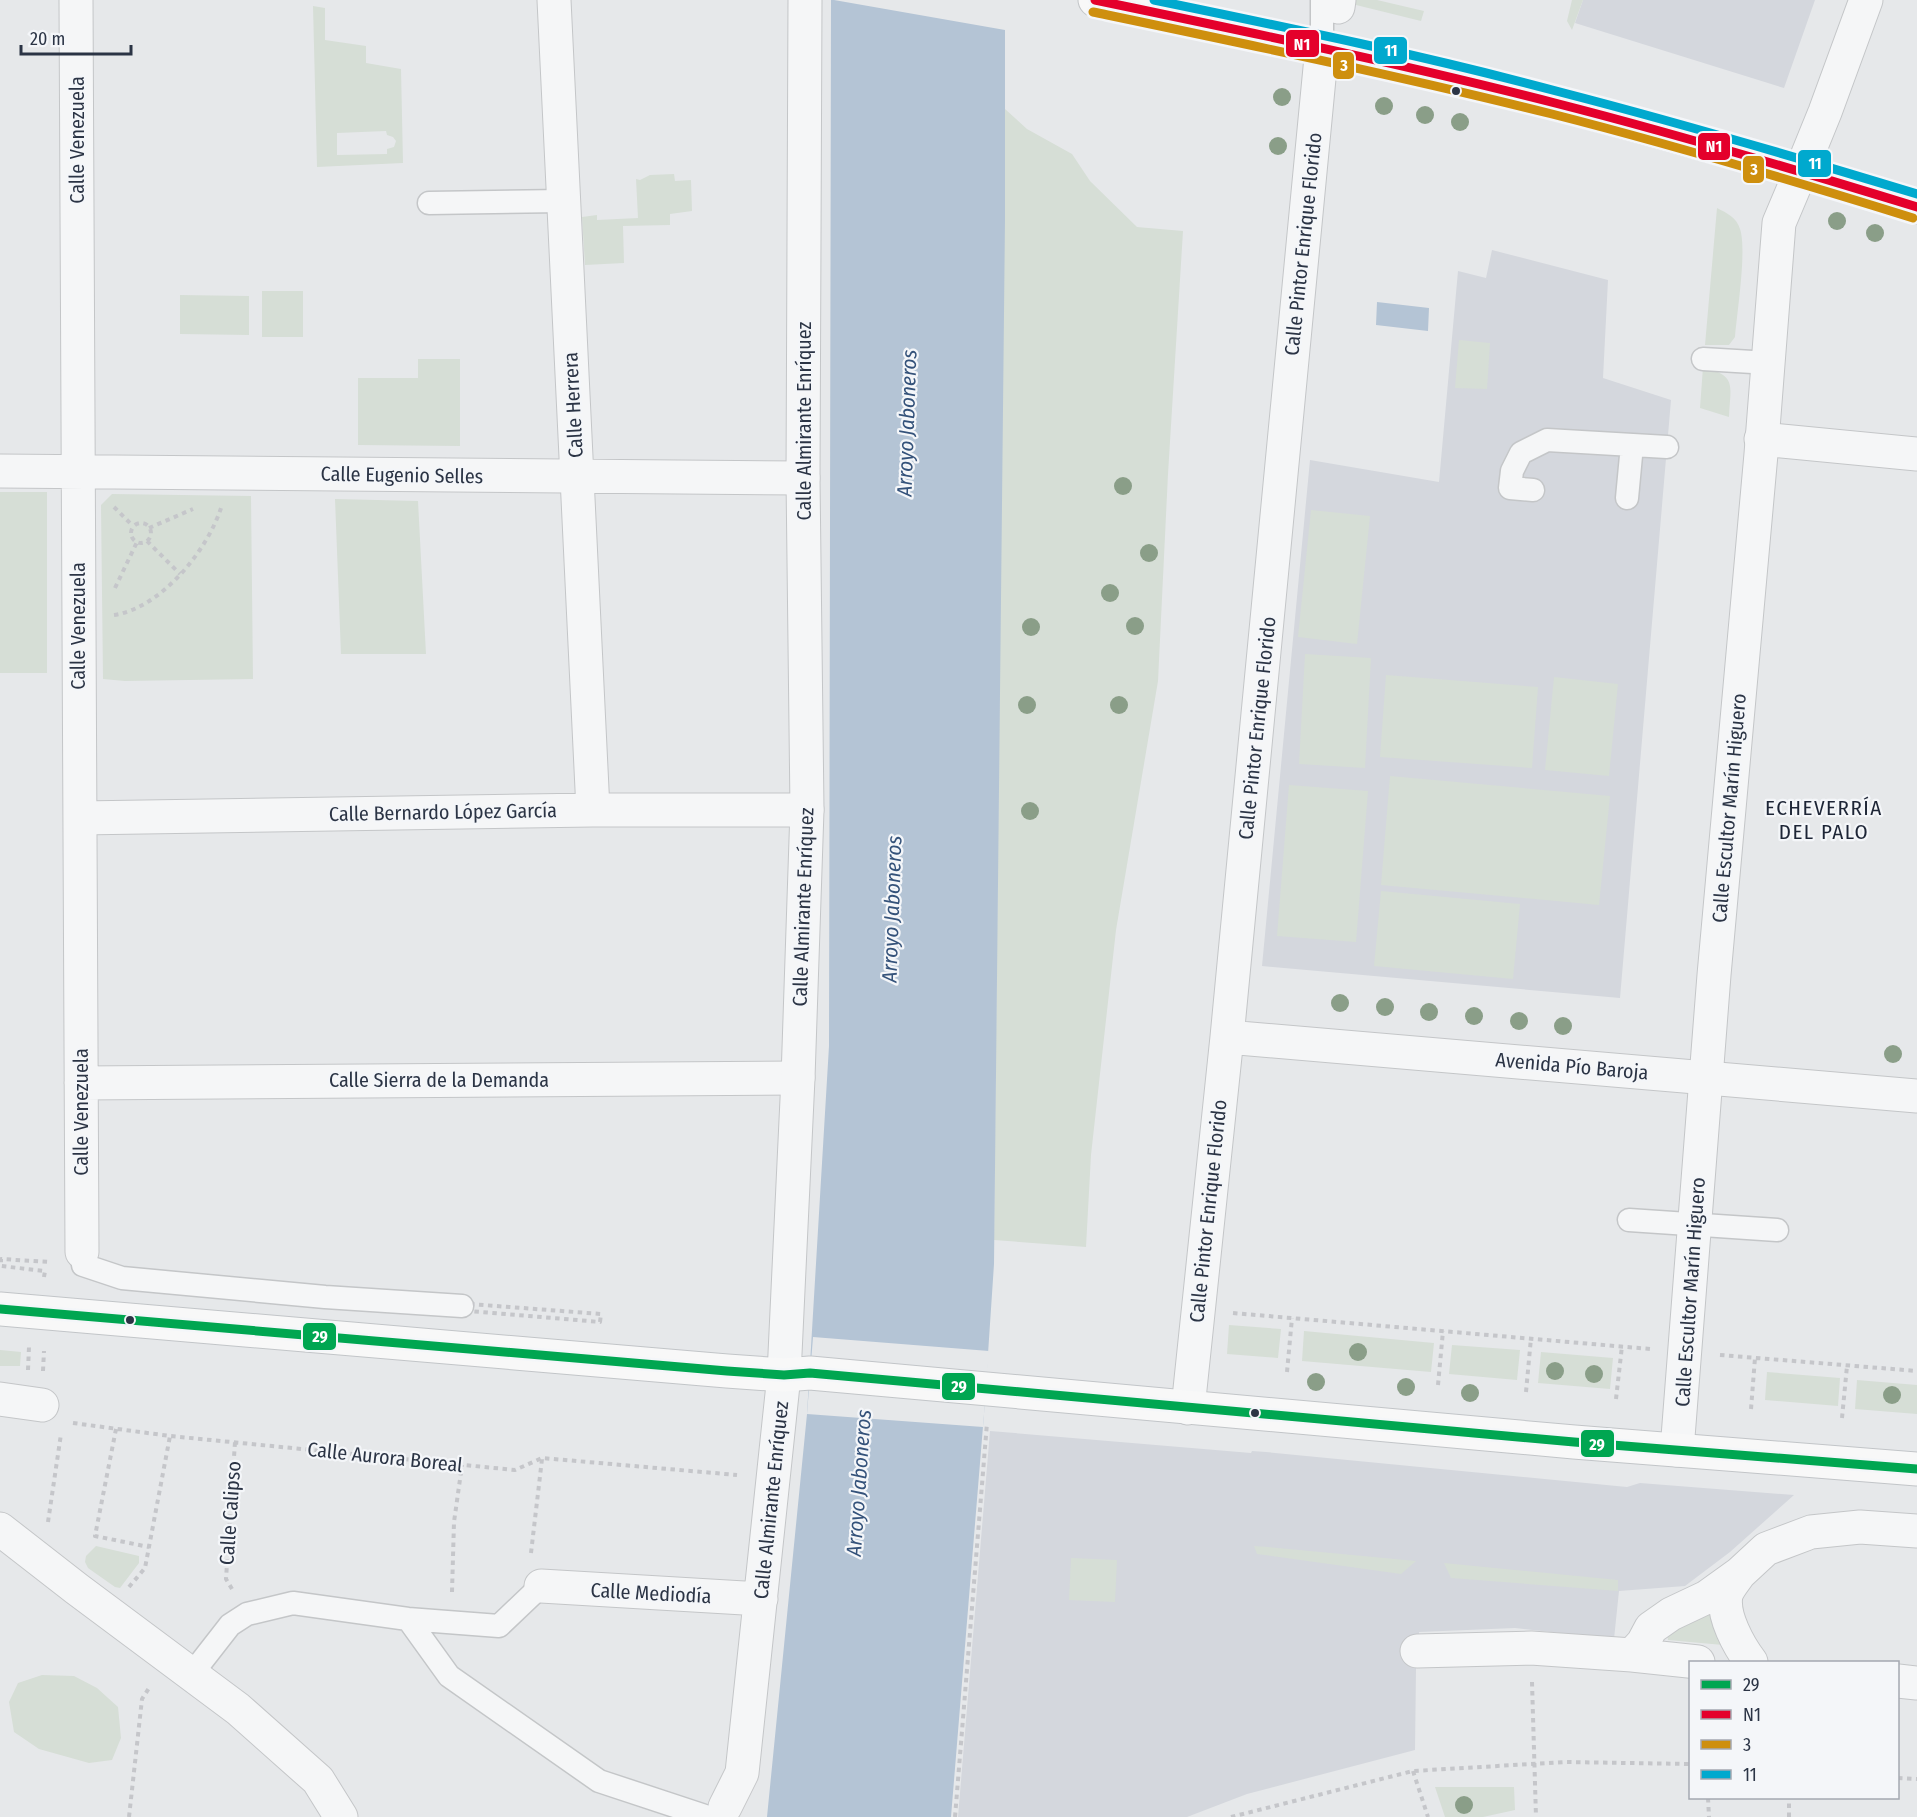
<svg xmlns="http://www.w3.org/2000/svg" width="1917" height="1817" viewBox="0 0 1917 1817" font-family="'Fira Sans Condensed',sans-serif">
<rect width="100%" height="100%" fill="#e6e8ea"/>
<path fill="#d4d7dd" d="M1583,0H1815L1784,88L1575,23Z
M1492,250L1608,280L1603,378L1671,400L1620,998L1262,966L1310,460L1439,482L1458,271L1486,278Z
M990,1431L1251,1453L1252,1451L1266,1452L1627,1487L1640,1483L1794,1495L1730,1552L1685,1586L1619,1591L1614,1639L1515,1628L1419,1632L1416,1669L1415,1750L1247,1794L1187,1817H958Z"/>
<path fill="#d6ded6" fill-rule="evenodd" d="M1353,0H1377L1424,11L1421,21L1352,4Z
M1572,0H1583L1572,30L1567,21Z
M313,6L325,8V40L366,46V63L401,69L403,163L317,167ZM386,131L387,135L393,137L396,141L394,147L387,149V154L337,155V133Z
M1005,109L1027,129L1072,154L1090,181L1137,227L1183,231L1168,474L1158,681L1116,930L1091,1155L1086,1247L994,1240Z
M674,174L675,181L691,180L692,211L670,214V225L623,226L624,263L585,265L582,217L597,215V220L638,218L636,179L640,180L650,175Z
M1717,208C1727,213 1737,218 1740,229C1747,250 1737,312 1735,337L1729,345H1705Z
M262,291H303V337H262Z
M180,295L249,296V335L180,334Z
M1459,340L1490,343L1487,389L1455,388Z
M418,359H460V446L358,445V378H418Z
M1703,367C1738,376 1730,386 1729,417L1700,408Z
M0,492H47V673H0Z
M112,494L251,496L253,679L125,681L103,679L101,505Z
M335,499L418,501L426,654H341Z
M1311,510L1370,516L1357,644L1298,637Z
M1305,654L1371,658L1365,768L1299,764Z
M1386,675L1538,687L1532,768L1380,757Z
M1554,677L1618,684L1609,776L1545,770Z
M1390,776L1610,796L1599,905L1381,885Z
M1289,785L1368,791L1356,942L1277,936Z
M1381,891L1520,904L1513,979L1374,966Z
M1229,1325L1281,1329L1278,1358L1227,1354Z
M1304,1331L1434,1343L1431,1372L1302,1361Z
M1452,1345L1520,1350L1517,1380L1449,1374Z
M0,1350L21,1352L20,1366H0Z
M1541,1352L1613,1358L1610,1389L1538,1383Z
M1767,1372L1840,1378L1838,1406L1765,1400Z
M1857,1380L1917,1385V1414L1855,1409Z
M96,1546L139,1556V1563L120,1588L115,1587L88,1568L85,1562L86,1556Z
M1254,1546L1268,1547L1416,1561L1401,1574L1257,1554Z
M1071,1558L1117,1560L1115,1602L1069,1600Z
M1444,1563L1618,1580V1591L1451,1578Z
M1714,1609L1723,1645L1668,1640L1667,1634Z
M42,1675L74,1676L97,1688L118,1707L121,1738L112,1760L89,1763L39,1749L14,1732L9,1702L18,1683Z
M1435,1787H1514L1515,1810L1483,1817H1445Z"/>
<path fill="#b4c4d5" d="M831,0H1005V219L994,1264L984,1414L951,1817H767L807,1414L829,1046Z
M1377,302L1429,308L1428,331L1376,325Z"/>
<path fill="#e6e8ea" d="M834,0H1005V30Z
M813,1337L989,1351L983,1427L807,1414Z"/>
<g fill="none" stroke-linecap="round" stroke-linejoin="round">
<defs>
<path id="service" d="M1322,0V47
M429,203L563,201
M1703,359L1769,363
M1533,490L1510,488L1512,471L1521,453L1547,440L1667,447
M1627,498L1632,445
M1629,1220L1777,1230
M82,1252L83,1265L122,1278L325,1297L462,1306
M408,1619L449,1676L599,1781L708,1817
M191,1675L230,1625L247,1614L293,1603L408,1619L499,1626L541,1586"/>
<path id="pedestrian" d="M1338,7L1339,0
M0,1399L42,1405
M0,1529L77,1589L238,1709L318,1780L341,1817"/>
<path id="minor" d="M76,0L82,1252
M554,0L593,810
M1801,171L1825,112L1866,0
M1761,439L1917,454
M0,471L803,478
M80,818L593,810H807
M1227,1037L1917,1096
M81,1083L798,1078
M1188,1408L1227,1037L1322,47
M1739,1574C1735,1580 1728,1588 1726,1595C1722,1616 1739,1646 1751,1662
M541,1586L761,1599
M1417,1651L1531,1648L1632,1655L1698,1662
M1632,1655L1643,1643L1651,1628L1671,1614L1707,1597L1739,1574L1766,1549L1811,1532L1860,1527L1917,1531
M1898,1681L1917,1683
M725,1807L742,1773L784,1375"/>
<path id="tertiary" d="M784,1375L798,1078L807,810L803,478L805,0
M1677,1450L1714,975L1761,454L1779,223L1801,171"/>
<path id="primary" d="M1095,0L1322,47L1556,103L1801,171L1917,207
M0,1309L727,1371L784,1375L810,1373L1574,1442L1917,1469"/>
</defs>
<use href="#service" stroke="#c4c6c8" stroke-width="25"/>
<use href="#pedestrian" stroke="#c4c6c8" stroke-width="35"/>
<use href="#minor" stroke="#c4c6c8" stroke-width="35"/>
<use href="#tertiary" stroke="#c4c6c8" stroke-width="35"/>
<use href="#primary" stroke="#c2c5c8" stroke-width="35"/>
<path stroke="#c5c6ca" stroke-width="4" stroke-dasharray="4.5 4.5" stroke-linecap="butt" d="M114,507L133,526
M131 533a10 10 0 1 1 20 0a10 10 0 1 1-20 0Z
M149,528L193,509
M147,541L180,574
M115,588L137,542
M114,615C161,608 207,551 221,508
M44,1277L45,1271L1,1266V1259L50,1262
M470,1304L601,1314L600,1322L469,1311L462,1306Z
M1233,1313L1650,1349
M1720,1355L1917,1371
M28,1370L29,1347
M43,1371L44,1351
M1287,1372L1292,1318
M1438,1385L1443,1331
M1526,1392L1531,1338
M1616,1399L1622,1346
M1751,1409L1755,1358
M1842,1418L1847,1366
M73,1423L170,1436L515,1470L542,1458L737,1475
M116,1429L95,1536L149,1547
M48,1522L61,1434
M531,1553L542,1459
M129,1587L145,1568L170,1436
M232,1589L226,1579L235,1442
M452,1592L454,1522L462,1465
M1532,1682L1536,1817
M1413,1771L1428,1817
M1898,1778L1917,1779
M1708,1798L1709,1817
M129,1817L142,1699L149,1688H151
M955,1817L987,1423
M1231,1817L1413,1771L1565,1762L1690,1764
M1789,1817V1798"/>
<use href="#service" stroke="#f5f6f7" stroke-width="22"/>
<use href="#pedestrian" stroke="#f5f6f7" stroke-width="33"/>
<use href="#minor" stroke="#f5f6f7" stroke-width="33"/>
<use href="#tertiary" stroke="#f5f6f7" stroke-width="33"/>
<use href="#primary" stroke="#f8f8f8" stroke-width="33"/>
<defs>
<path id="bus-1" d="M0,1309L727,1371L784,1375L810,1373L1574,1442L1917,1469"/>
<path id="bus-2" d="M1095,0C1249,32 1403,64 1555,103C1677,134 1797,170 1917,207"/>
<path id="bus-3" d="M1093,12C1246,44 1400,76 1552,114C1674,145 1794,181 1913,218"/>
<path id="bus-4" d="M1154,0C1290,28 1426,56 1560,92C1680,123 1799,158 1917,194"/>
</defs>
<use href="#bus-1" stroke="#f4f6f9" stroke-width="14"/>
<use href="#bus-2" stroke="#f4f6f9" stroke-width="14"/>
<use href="#bus-3" stroke="#f4f6f9" stroke-width="14"/>
<use href="#bus-4" stroke="#f4f6f9" stroke-width="14"/>
<use href="#bus-1" stroke="#00a651" stroke-width="9"/>
<use href="#bus-2" stroke="#e4002b" stroke-width="9"/>
<use href="#bus-3" stroke="#ce8f0e" stroke-width="9"/>
<use href="#bus-4" stroke="#00a9ce" stroke-width="9"/>
</g>
<g fill="#8a9e88">
<circle cx="1282" cy="97" r="9"/>
<circle cx="1384" cy="106" r="9"/>
<circle cx="1425" cy="115" r="9"/>
<circle cx="1460" cy="122" r="9"/>
<circle cx="1278" cy="146" r="9"/>
<circle cx="1837" cy="221" r="9"/>
<circle cx="1875" cy="233" r="9"/>
<circle cx="1123" cy="486" r="9"/>
<circle cx="1149" cy="553" r="9"/>
<circle cx="1110" cy="593" r="9"/>
<circle cx="1135" cy="626" r="9"/>
<circle cx="1031" cy="627" r="9"/>
<circle cx="1027" cy="705" r="9"/>
<circle cx="1119" cy="705" r="9"/>
<circle cx="1030" cy="811" r="9"/>
<circle cx="1340" cy="1003" r="9"/>
<circle cx="1385" cy="1007" r="9"/>
<circle cx="1429" cy="1012" r="9"/>
<circle cx="1474" cy="1016" r="9"/>
<circle cx="1519" cy="1021" r="9"/>
<circle cx="1563" cy="1026" r="9"/>
<circle cx="1893" cy="1054" r="9"/>
<circle cx="1358" cy="1352" r="9"/>
<circle cx="1555" cy="1371" r="9"/>
<circle cx="1594" cy="1374" r="9"/>
<circle cx="1316" cy="1382" r="9"/>
<circle cx="1406" cy="1387" r="9"/>
<circle cx="1470" cy="1393" r="9"/>
<circle cx="1892" cy="1395" r="9"/>
<circle cx="1464" cy="1805" r="9"/>
</g>
<g fill="#2b3445" stroke="#f4f6f9" stroke-width="2">
<circle cx="1456" cy="91" r="5"/>
<circle cx="130" cy="1320" r="5"/>
<circle cx="1255" cy="1413" r="5"/>
</g>
<g text-anchor="middle" dominant-baseline="central" stroke-width="4.5" stroke-linejoin="round" paint-order="stroke">
<g font-size="20" fill="#2b3445" stroke="#f4f6f9">
<text transform="translate(77 140) rotate(-90)">Calle Venezuela</text>
<text transform="translate(1303 244) rotate(-84)">Calle Pintor Enrique Florido</text>
<text transform="translate(573 405) rotate(-93)">Calle Herrera</text>
<text transform="translate(804 421) rotate(-90)">Calle Almirante Enríquez</text>
<text transform="translate(402 475) rotate(1)">Calle Eugenio Selles</text>
<text transform="translate(78 626) rotate(-90)">Calle Venezuela</text>
<text transform="translate(1257 728) rotate(-84)">Calle Pintor Enrique Florido</text>
<text transform="translate(1729 808) rotate(-85)">Calle Escultor Marín Higuero</text>
<text transform="translate(443 812) rotate(-1)">Calle Bernardo López García</text>
<text transform="translate(803 907) rotate(-88)">Calle Almirante Enríquez</text>
<text transform="translate(1572 1066) rotate(5)">Avenida Pío Baroja</text>
<text x="439" y="1080">Calle Sierra de la Demanda</text>
<text transform="translate(81 1112) rotate(-90)">Calle Venezuela</text>
<text transform="translate(1208 1211) rotate(-84)">Calle Pintor Enrique Florido</text>
<text transform="translate(1690 1292) rotate(-86)">Calle Escultor Marín Higuero</text>
<text transform="translate(385 1457) rotate(6)">Calle Aurora Boreal</text>
<text transform="translate(771 1500) rotate(-84)">Calle Almirante Enríquez</text>
<text transform="translate(230 1513) rotate(-86)">Calle Calipso</text>
<text transform="translate(651 1593) rotate(3)">Calle Mediodía</text>
</g>
<g font-size="21" font-style="italic" fill="#34527a" stroke="#f4f6f9">
<text transform="translate(907 423) rotate(-88)">Arroyo Jaboneros</text>
<text transform="translate(892 909) rotate(-88)">Arroyo Jaboneros</text>
<text transform="translate(859 1483) rotate(-86)">Arroyo Jaboneros</text>
</g>
<g font-size="21" letter-spacing="1.5" fill="#1d2536" stroke="#f4f6f9">
<text x="1824" y="808">ECHEVERRÍA<tspan x="1824" dy="24">DEL PALO</tspan></text>
</g>
</g>
<g stroke="#f4f6f9" stroke-width="2">
<rect x="1285" y="29" width="35" height="29" rx="6" fill="#e4002b"/>
<rect x="1373" y="36" width="35" height="29" rx="6" fill="#00a9ce"/>
<rect x="1332" y="51" width="23" height="29" rx="6" fill="#ce8f0e"/>
<rect x="1697" y="132" width="34" height="29" rx="6" fill="#e4002b"/>
<rect x="1797" y="149" width="35" height="29" rx="6" fill="#00a9ce"/>
<rect x="1742" y="155" width="23" height="29" rx="6" fill="#ce8f0e"/>
<rect x="302" y="1322" width="35" height="29" rx="6" fill="#00a651"/>
<rect x="941" y="1372" width="35" height="29" rx="6" fill="#00a651"/>
<rect x="1580" y="1429" width="35" height="29" rx="6" fill="#00a651"/>
</g>
<g font-size="16" text-anchor="middle" font-weight="bold" fill="#fff">
<text x="1302" y="50">N1</text>
<text x="1391" y="56">11</text>
<text x="1344" y="71">3</text>
<text x="1714" y="152">N1</text>
<text x="1815" y="169">11</text>
<text x="1754" y="175">3</text>
<text x="320" y="1342">29</text>
<text x="959" y="1392">29</text>
<text x="1597" y="1450">29</text>
</g>
<rect x="1689" y="1661" width="210" height="138" fill="#f4f6f9" stroke="#a4a8b1" stroke-width="1.5"/>
<rect x="1701" y="1680" width="30" height="9" fill="#00a651" stroke="#a4a8b1" stroke-width="1.5"/>
<text x="1743" y="1691" font-size="18" fill="#2b3445">29</text>
<rect x="1701" y="1710" width="30" height="9" fill="#e4002b" stroke="#a4a8b1" stroke-width="1.5"/>
<text x="1743" y="1721" font-size="18" fill="#2b3445">N1</text>
<rect x="1701" y="1740" width="30" height="9" fill="#ce8f0e" stroke="#a4a8b1" stroke-width="1.5"/>
<text x="1743" y="1751" font-size="18" fill="#2b3445">3</text>
<rect x="1701" y="1770" width="30" height="9" fill="#00a9ce" stroke="#a4a8b1" stroke-width="1.5"/>
<text x="1743" y="1781" font-size="18" fill="#2b3445">11</text>
<path d="M21 45v9h110v-9" fill="none" stroke="#2b3445" stroke-width="3"/>
<text x="30" y="45" font-size="18" fill="#2b3445" stroke="#f4f6f9" stroke-width="4.5" paint-order="stroke">20 m</text>
</svg>
